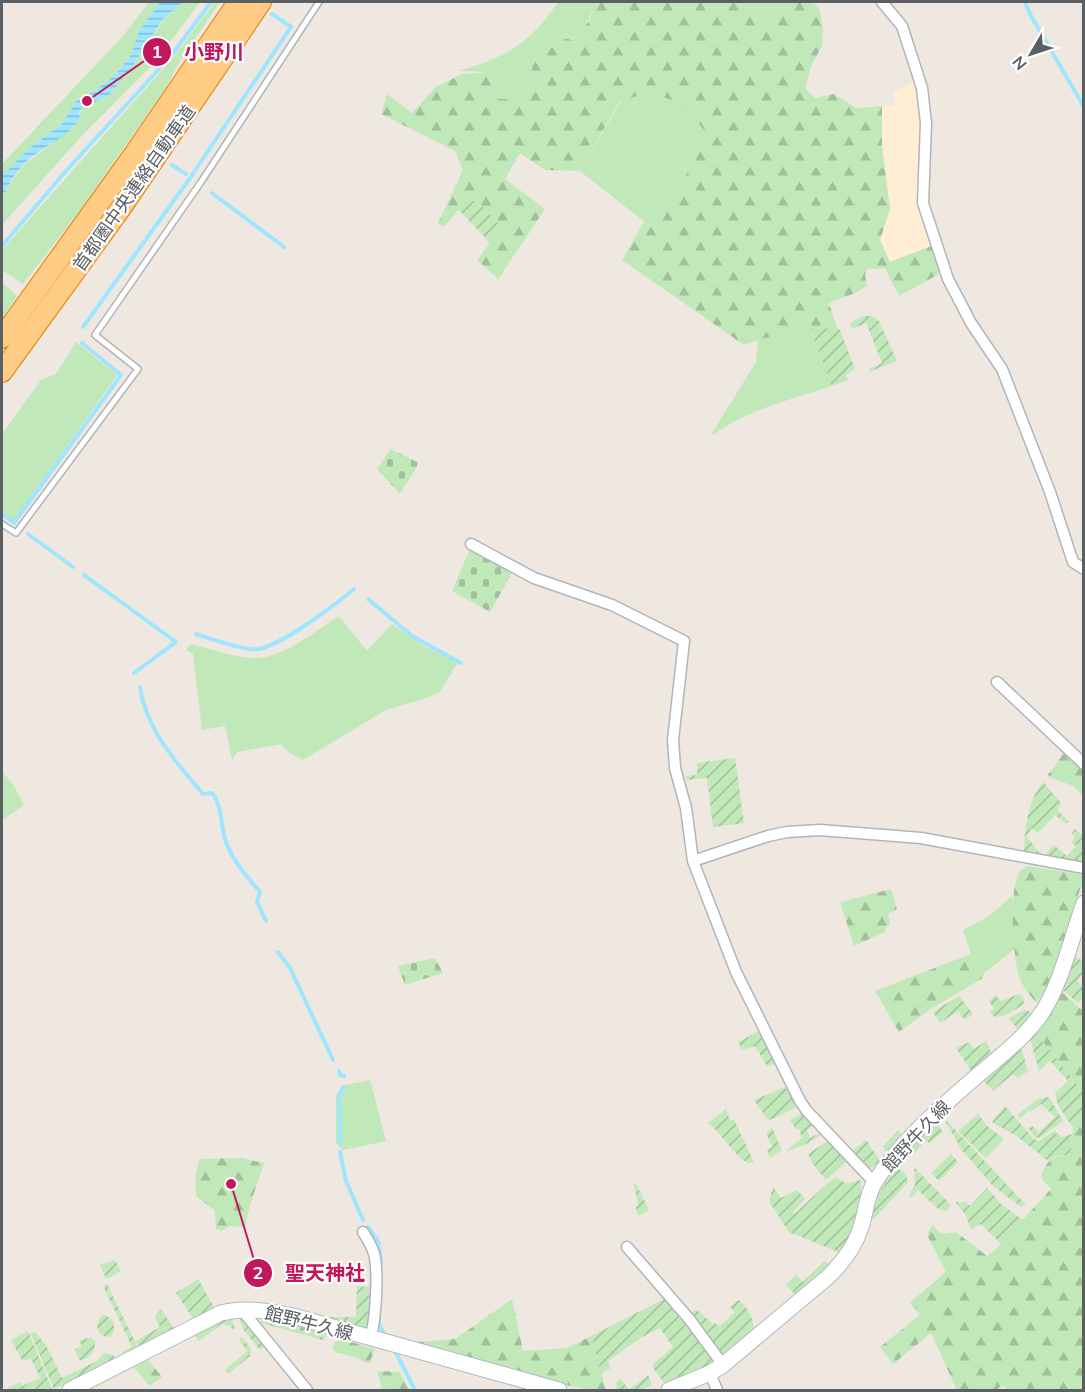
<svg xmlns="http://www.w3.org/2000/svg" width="1085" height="1392" viewBox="0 0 1085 1392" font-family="Mulish,'Noto Sans JP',sans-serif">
<defs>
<pattern id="forest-firs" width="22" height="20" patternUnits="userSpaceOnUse" patternTransform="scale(1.5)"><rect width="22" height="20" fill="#c1e8b9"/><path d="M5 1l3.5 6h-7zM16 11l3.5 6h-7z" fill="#a0bf9a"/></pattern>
<pattern id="cemetery-stones" width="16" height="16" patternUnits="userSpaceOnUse" patternTransform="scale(1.5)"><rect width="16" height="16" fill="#c1e8b9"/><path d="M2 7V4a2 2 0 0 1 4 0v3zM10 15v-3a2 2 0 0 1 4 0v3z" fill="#a0bf9a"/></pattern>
<pattern id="garden-furrows" width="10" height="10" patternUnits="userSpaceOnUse" patternTransform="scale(1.5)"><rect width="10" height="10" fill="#c1e8b9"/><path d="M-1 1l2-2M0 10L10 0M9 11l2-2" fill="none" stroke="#a0bf9a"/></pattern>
<pattern id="water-rules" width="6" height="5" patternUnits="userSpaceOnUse" patternTransform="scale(1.5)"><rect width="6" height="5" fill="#9ee5ff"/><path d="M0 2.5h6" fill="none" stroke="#84bdd2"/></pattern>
</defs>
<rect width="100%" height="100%" fill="#eee8e0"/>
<path fill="#ffeed3" d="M914,82L917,85L921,119L919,204L920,214L931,246L889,262L880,239L890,209L882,145V106L896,105L893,92Z"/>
<path fill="#c1e8b9" d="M149,2H160L139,31L131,55L116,74L96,90L77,99L62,124L28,149L2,179V164L123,36Z
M183,2H200L155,62L77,141L2,225V199L11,182L25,164L74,127L83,107L108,96L130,70L164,19Z
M215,2H220L180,61L166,88L78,213L23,284L2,270V250L172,59Z
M558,2H595C584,40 569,42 535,56L525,99H492L491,72L458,71C505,58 531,43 558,2Z
M732,2H781L776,22Z
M649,92L680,103L706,131L695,161L651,227L580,171L621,101Z
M2,282L17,296L2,320Z
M810,329L832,386C792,399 747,410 713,435L712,433L756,362L758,340L767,336Z
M76,342L117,375L14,521L2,512V434L41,380L56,374Z
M339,616L367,651L392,624L424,646L458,662L440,692L427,698L386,710L303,760L288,752L281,744L237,752L232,760L225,726L202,730L193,654L186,650L191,644C210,649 231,656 251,658C279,661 316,631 339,616Z
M2,771L14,786L24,805L2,820L3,794Z
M1012,896L1015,949L984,973L971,954L963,930L989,916Z
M370,1080L386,1141L343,1150L336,1143V1096L341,1086Z"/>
<path fill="url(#forest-firs)" d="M595,2H732L775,22L781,2H809L819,7L823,30L822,46L812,64L805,88L815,98L834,94L856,108L882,106V145L890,209L880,240L890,262L931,246L939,274L899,296L885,268L867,269L865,275L867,285L858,292L829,303L837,328C804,330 774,333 744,345L622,260L644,222L651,227L695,161L705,131L680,103L649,92L619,102L580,171L545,170L520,153L505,179L545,209L498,279L477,260L501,228L467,199L444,227L438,223L463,170L455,151L381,114L387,94L412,113L436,87L462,74L491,72L492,99H525L535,56L543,35L573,40L590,20Z
M1064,753L1083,770V796L1073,786L1047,776Z
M1028,866L1083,875V880L1050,983L1037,1003C1030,996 1022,986 1019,976C1013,957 1008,887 1020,872C1022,869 1025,868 1028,866Z
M891,889L897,909L888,914L890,924L885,928V932L854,946L840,902Z
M971,954L984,973L983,978L929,1010L899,1032L875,991Z
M1062,992L1083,1011V1092L1036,1033L1053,1011Z
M1083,1108V1390H1008L1003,1385L996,1390H957L931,1333L893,1364L880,1347L921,1314L909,1303L946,1272L927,1235L932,1225L942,1234L956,1232L987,1256L994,1251L1051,1189L1041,1178C1045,1163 1050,1157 1066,1155L1071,1150L1073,1128Z
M242,1158L264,1163L250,1205L245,1227L230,1226L222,1231L216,1229L215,1211L196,1196L195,1181L199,1159Z
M512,1299L523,1351L567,1348L591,1336L606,1390H590L547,1381L422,1347L416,1342L455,1339Z
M261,1316L272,1317L326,1335L323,1340L261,1323Z
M338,1338L375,1349L369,1364L355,1357L335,1352L332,1347Z
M148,1360L162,1377L149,1386L134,1367Z
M377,1371L399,1372L410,1390H382Z"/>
<path fill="url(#cemetery-stones)" d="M391,449L419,463L400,494L377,469Z
M470,549L512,573L490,612L452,591Z
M435,958L443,973L405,985L398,966Z"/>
<path fill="url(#garden-furrows)" d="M467,198L482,205L501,228L490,243L458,209Z
M863,316H872L879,321L897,361L869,372V369L882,363L866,323L852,329L850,323Z
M837,328L840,330L855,369L846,375L848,380L832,386L810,329Z
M735,758L744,823L713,827L707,778L687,780L686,776L697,775V763Z
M1043,782L1061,803L1057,810L1069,822L1066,823L1055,815L1038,833L1032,828L1026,836L1042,856L1024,852C1025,827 1027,803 1043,782Z
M1075,829L1083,835V865L1044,856L1054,845L1067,856L1076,846L1071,842L1075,837L1072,833Z
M1073,955L1083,961V973L1077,981L1083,987V998L1078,1003L1063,990Z
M1019,994L1023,998L1024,1004L1006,1015L995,1017L989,1012L994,1009L989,1001L995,995L1001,1001Z
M959,996L973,1014L965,1020L958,1011L940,1023L933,1012Z
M1025,1010L1033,1013L1019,1030L1008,1018Z
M759,1031L776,1064L767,1066L755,1046L742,1050L738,1042Z
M1036,1033L1083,1092V1108L1073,1128L1058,1105L1055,1093L1068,1081L1050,1061L1039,1071L1030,1039Z
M986,1041L992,1054L972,1072L956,1048L969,1042L974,1049Z
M1021,1047L1028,1071L1018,1078L1013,1074L993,1091L983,1080Z
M785,1087L798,1106L775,1118L768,1120L754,1100Z
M1049,1097L1063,1121L1039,1138L1035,1137L1028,1128L1032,1126L1039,1132L1055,1117L1041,1104L1030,1112L1029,1110L1020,1119L1017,1115L1038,1099Z
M1005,1106L1034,1139L1039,1141L1054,1131L1062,1137L1072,1134L1071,1150L1066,1155L1055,1156L1048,1161L1018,1137L992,1122Z
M726,1109L730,1120H734L754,1162L747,1163C731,1152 723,1135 708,1123Z
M803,1113L812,1126L807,1130L810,1138L820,1133L821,1135L806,1144L788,1151L787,1150L802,1138L799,1129H796L790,1120Z
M978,1114L986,1125L1004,1139L986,1158L958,1131Z
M943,1117L1026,1205L1021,1207L993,1186L961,1149Z
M936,1123L943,1132L929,1143L926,1140L913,1155L910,1151Z
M772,1128L782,1150L770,1158L767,1150L772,1147L766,1133Z
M898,1130L903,1137L886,1153L883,1146Z
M866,1140L880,1161L868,1170L851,1152Z
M826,1142H831L848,1160L826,1180L812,1163L808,1154Z
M951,1154L958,1162L939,1181L931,1173Z
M896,1167L906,1174L908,1182L873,1220L868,1219L875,1199Z
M914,1167L951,1205L946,1211L938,1209L918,1190L911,1198L909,1195L915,1185Z
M835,1177L847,1184L861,1180C863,1205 852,1230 841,1253L789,1232L770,1203V1197L773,1187L781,1198L797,1190L805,1199L793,1212L794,1214Z
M636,1184L649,1210L638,1216L636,1207L638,1205L634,1185Z
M987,1188L1001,1204L1023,1220L1001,1244L981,1224L971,1229L965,1214L955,1202L961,1203L964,1201L970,1206Z
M115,1260L121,1271L106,1279L100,1265Z
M825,1261L831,1266L796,1295L786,1285L796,1275L803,1282Z
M198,1279L215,1309L194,1320L176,1293Z
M107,1284L139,1350L124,1357L122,1352L132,1347L103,1286Z
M357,1286L370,1287L368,1329L328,1317H356Z
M664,1299L713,1359V1365L665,1384L653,1368V1364L673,1347L660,1328L642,1337L608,1361L611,1368L601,1374L591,1336Z
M738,1300C748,1306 753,1318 754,1330L722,1356L691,1312L697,1310L713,1324L715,1323L720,1326L735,1312L730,1307Z
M161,1309L173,1327V1332L140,1348L136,1341L160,1327L155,1317Z
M103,1315C115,1318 117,1328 110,1337C96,1337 93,1323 103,1315Z
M242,1317L265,1346L260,1350L243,1329L240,1320Z
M228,1319H232L235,1329L233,1330L229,1325L226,1326L223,1323L199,1341L193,1334L216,1322Z
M28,1331L52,1389L9,1390L8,1388L20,1382L22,1386L40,1378L31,1359L22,1360L11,1340Z
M35,1332L46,1345L62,1378L97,1361L104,1353L113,1355L116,1361L54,1389L31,1334Z
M91,1337L95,1341C96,1351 89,1360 79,1360L75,1349L82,1347L79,1341Z
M242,1337L251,1349L250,1356L228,1374L225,1370L247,1351L239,1339Z
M648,1375L652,1385C641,1392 630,1391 617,1390L616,1382L620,1379L629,1389Z"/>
<path fill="url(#water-rules)" d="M160,2H183L163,19L130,70L108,96L83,107L79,112L80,118C67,139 42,146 25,163C15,173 7,187 2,199V179L4,174L28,149L62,124L76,101L96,90L116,74L131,55L139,31Z"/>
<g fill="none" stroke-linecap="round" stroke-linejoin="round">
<path stroke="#9ee5ff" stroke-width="4" d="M1025,2L1030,14L1084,107
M172,165L186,174
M212,193L284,247
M2,246L65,172L170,57L211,2
M83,327L190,178L291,27L272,14
M2,514L14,523L121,375L82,343
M28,534L73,567
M84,575L176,642L134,673
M368,599L412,636L461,663
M196,634C209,638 247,652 259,649C283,644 334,606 354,589
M140,687C146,730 177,763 203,794L212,793C223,807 220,825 226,842C233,861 247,877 260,892L257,902L266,921
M278,952L290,968L333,1060
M339,1071L340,1075L344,1076
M340,1143L339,1096L344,1087
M340,1152L346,1181L363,1220
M368,1227L378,1241L381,1262
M379,1316V1324L385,1335
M395,1351L415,1390"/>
<defs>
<path id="service" d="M2,524L16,533L138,369L95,335L201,182L319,2"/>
<path id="minor" d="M882,2L902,26L922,88L926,123L923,203L948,279L971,323L1002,369L1050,492L1073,562L1084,569
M471,544L534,578L612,605L684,641L673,740L675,768L686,808L693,861L736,972L800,1101L807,1111L874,1182
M997,682L1084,764
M693,861L768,836L787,832L820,830L921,838L1084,868
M363,1232C368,1240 374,1249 375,1258C378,1276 376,1321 370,1338
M627,1247L690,1320L723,1365
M242,1310L307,1390
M710,1373L717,1390"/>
<path id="secondary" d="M70,1390L221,1313C246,1307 269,1311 293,1316L559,1390
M669,1390L710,1373L723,1365L829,1276C843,1262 855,1247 861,1227C866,1212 867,1193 876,1180C902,1140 941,1107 977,1076C999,1057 1022,1040 1039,1017C1060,989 1072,936 1084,903"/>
<path id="motorway" d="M2,338L135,153L238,2
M2,372L121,208L261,2"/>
</defs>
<use href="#service" stroke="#b1b5b9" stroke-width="8"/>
<use href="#minor" stroke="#b1b5b9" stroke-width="13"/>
<use href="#secondary" stroke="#b2b8bd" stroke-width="17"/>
<use href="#motorway" stroke="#ed7c00" stroke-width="22"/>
<use href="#service" stroke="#fff" stroke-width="5"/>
<use href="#minor" stroke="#fff" stroke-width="10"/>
<use href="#secondary" stroke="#fff" stroke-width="15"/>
<use href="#motorway" stroke="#ffcc85" stroke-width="20"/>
</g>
<g text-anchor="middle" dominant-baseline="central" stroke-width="4.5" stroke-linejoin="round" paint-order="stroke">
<g font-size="18" fill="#595f63" stroke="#fff">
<text transform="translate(134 188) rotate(-55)">首都圏中央連絡自動車道</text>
<text transform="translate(916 1136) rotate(-47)">館野牛久線</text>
<text transform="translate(309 1323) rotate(14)">館野牛久線</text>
</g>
</g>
<path fill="none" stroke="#c2185b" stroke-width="2" d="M87 101L157 52M231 1184L258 1273"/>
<g fill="#c2185b" stroke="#fff" stroke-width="2">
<circle cx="87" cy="101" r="6"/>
<circle cx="231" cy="1184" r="6"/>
<circle cx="157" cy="52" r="15"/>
<circle cx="258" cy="1273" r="15"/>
</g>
<g font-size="18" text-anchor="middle" font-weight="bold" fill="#fff">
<text x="157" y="58">1</text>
<text x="258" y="1279">2</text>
</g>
<g font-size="20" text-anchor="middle" font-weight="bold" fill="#c2185b" stroke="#fff" stroke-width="4.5" stroke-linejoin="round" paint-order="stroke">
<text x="214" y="59">小野川</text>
<text x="325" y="1280">聖天神社</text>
</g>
<rect width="1085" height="1392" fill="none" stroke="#595f63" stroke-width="6"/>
<g transform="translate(1031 54) rotate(231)" stroke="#ffffff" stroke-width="4.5" paint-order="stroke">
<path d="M0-4.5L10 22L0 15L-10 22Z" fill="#595f63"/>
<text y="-9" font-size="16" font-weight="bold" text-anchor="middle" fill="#595f63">N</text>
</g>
</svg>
